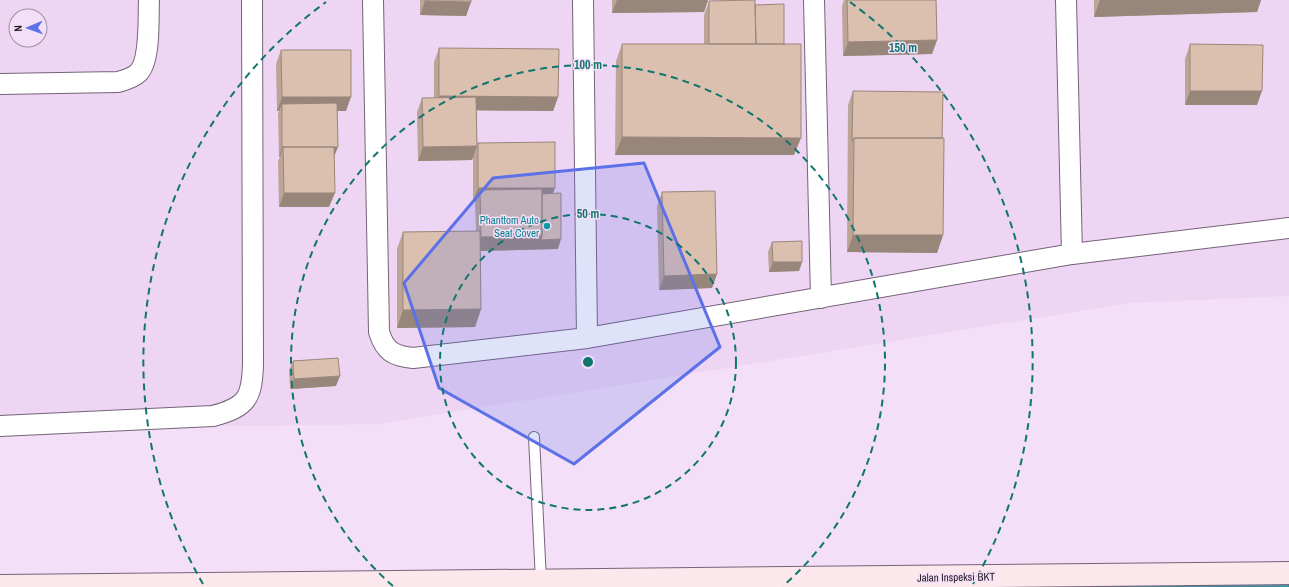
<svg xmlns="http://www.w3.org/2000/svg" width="1289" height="587" viewBox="0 0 1289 587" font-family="'Archivo Narrow',sans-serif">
<rect width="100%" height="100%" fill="#f3dff7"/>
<path fill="#efd5f4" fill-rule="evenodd" d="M0,0H1289V296L1129,303L379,424L264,426L0,425ZM16,16H40V40H16Z"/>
<path fill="#499eb2" stroke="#3c7686" d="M1289,581V587H961Z"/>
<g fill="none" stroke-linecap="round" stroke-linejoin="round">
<defs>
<path id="lane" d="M534,437L541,581"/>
<path id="street" d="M373,0L379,332C385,351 393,356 413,358L587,338L1072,254L1289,228
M583,0L587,338
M814,0L821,298
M1066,0L1072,254
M0,84L118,82C125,80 133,78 138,73C151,61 148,17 149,0
M0,426L213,416C247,407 252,398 253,364L252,0"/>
<path id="secondary" d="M0,586L1289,573"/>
</defs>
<use href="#lane" stroke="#756378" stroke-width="12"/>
<use href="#street" stroke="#756378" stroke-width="22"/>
<use href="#secondary" stroke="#756378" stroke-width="24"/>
<use href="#lane" stroke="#fff" stroke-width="10"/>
<use href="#street" stroke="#fff" stroke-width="20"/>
<use href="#secondary" stroke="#fce7ec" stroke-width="22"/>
</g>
<path fill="#bca496" d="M420,0H471V2L466,16L420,15Z
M612,0H708L704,12L612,13Z
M844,0H936L937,40L932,54L843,56L842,6Z
M1094,0H1261L1257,12L1094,17Z
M709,1L755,5L784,44L794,155H615L616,61L622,44H704V15Z
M1190,44L1257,105H1185V59Z
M439,48L558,97L553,111L476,110L477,145L478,143L553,193L558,249L481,251V309L475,327L397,328V249L403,232L476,231L475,204L476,202H473V158L472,160L418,161L417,112L422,98H434V62Z
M281,50L346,111H337L334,156L329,207H279L278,161L280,157H279L278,114L279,111H277L276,64Z
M853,91L942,138L943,235L937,253L847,252L848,105Z
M662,192L717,274L712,288L659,290L657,206Z
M772,242L802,262L799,271L769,272L768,252Z
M293,361L336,386L290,389L289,370Z"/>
<path fill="#99867a" d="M617,0H708L704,12L612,13Z
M1100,0H1261L1257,12L1094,17Z
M425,1L471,2L466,16L420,15Z
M937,40L932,54L843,56L848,42Z
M1190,91H1262L1257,105H1185Z
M439,96L558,97L553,111L434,110Z
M282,97H351L346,111H282V104L279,111H277Z
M622,137L801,138L794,155H615Z
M477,146L472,160L418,161L423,147Z
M282,147H283L280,157H279Z
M283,147H338L334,157Z
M478,188H555L550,202L480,190L476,202H473Z
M284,193H335L329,207H279Z
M853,235H943L937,253L847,252Z
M542,236L561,239L558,249L476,251L481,237Z
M773,262H802L799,271L769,272Z
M717,274L712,288L659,290L664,276Z
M481,309L475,327L397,328L403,310Z
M340,376L336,386L290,389L294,379Z"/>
<path fill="#dbbfaf" stroke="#99867a" d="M425,0H471V2L425,1Z
M755,0L756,44H709V1Z
M847,0H936L937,40L848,42Z
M784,4V44H756L755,5Z
M622,44H801V138L622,137Z
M1190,44L1263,45L1262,91H1190Z
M439,48L559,49L558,97L439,96Z
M281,50H351V97H282Z
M853,91L943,92L942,138H854L852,141Z
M476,97L477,146L423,147L422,98Z
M337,103L338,147H282V104Z
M854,138H944L943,235H853Z
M555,142V188H478V143Z
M283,147H334L335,193H284Z
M542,189V236L481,237L480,190Z
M715,191L717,274L664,276L662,192Z
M561,193V239L541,240L542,236V194Z
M480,231L481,309L403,310V232Z
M802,241V262H773L772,242Z
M338,358L340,376L294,379L293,361Z"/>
<path fill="#5c71e8" fill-opacity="0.2" stroke="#5c71e8" stroke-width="3" stroke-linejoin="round" d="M644,163L720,347L574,464L439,388L404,283L493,178Z"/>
<g fill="none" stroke="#0f766e" stroke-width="2" stroke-dasharray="7 5">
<circle cx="588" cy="362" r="148"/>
<path d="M393 586A297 297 0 1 1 783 586"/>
<path d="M203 584A445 445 0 0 1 326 2M850 2A445 445 0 0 1 973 584"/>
</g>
<circle fill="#0f9aa8" stroke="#f3dff7" stroke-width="1.5" cx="547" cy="226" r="4"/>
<g text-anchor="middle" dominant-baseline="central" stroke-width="3" stroke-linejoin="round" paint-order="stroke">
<g font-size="11" fill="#0d838f" stroke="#f3dff7" text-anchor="end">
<text x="539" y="220">Phanttom Auto<tspan x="539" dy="13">Seat Cover</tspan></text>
</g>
<g font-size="11" fill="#1f1820" stroke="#f3dff7">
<text transform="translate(956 577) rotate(-1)">Jalan Inspeksi BKT</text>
</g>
</g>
<circle cx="588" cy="362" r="6" fill="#0f766e" stroke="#f3dff7" stroke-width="2"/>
<g font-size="12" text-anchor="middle" font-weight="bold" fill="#0f766e" stroke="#f3dff7" stroke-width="3" stroke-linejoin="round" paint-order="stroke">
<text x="903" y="52">150 m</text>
<text x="588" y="69">100 m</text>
<text x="588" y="218">50 m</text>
</g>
<g transform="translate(28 28) rotate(268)"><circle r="19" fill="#f3dff7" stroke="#9e8fa1"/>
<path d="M0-3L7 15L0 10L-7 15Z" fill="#5c71e8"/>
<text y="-6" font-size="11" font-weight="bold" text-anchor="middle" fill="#1f1820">N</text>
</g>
</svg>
